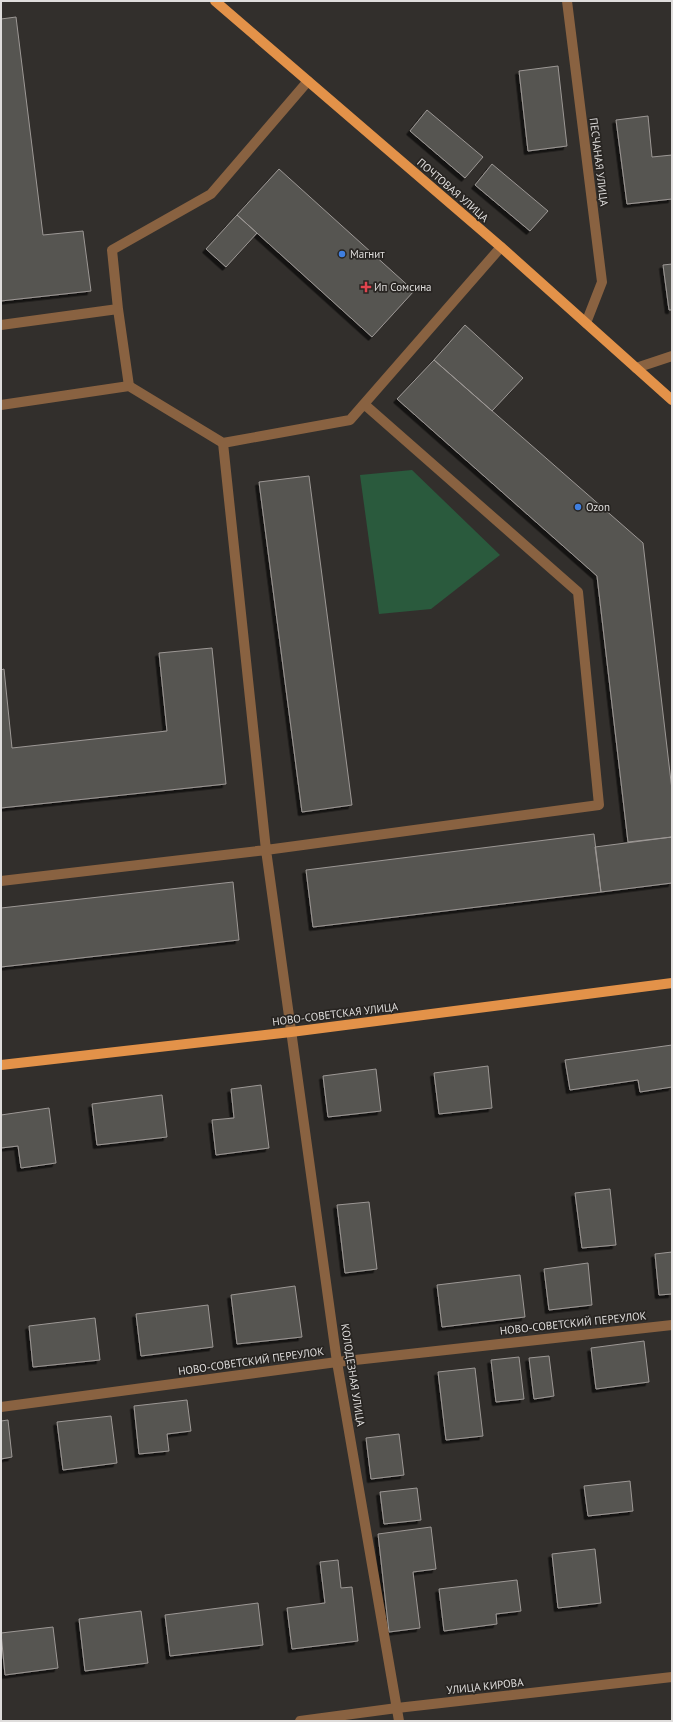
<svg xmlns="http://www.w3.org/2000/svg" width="673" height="1722" viewBox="0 0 673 1722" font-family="'PT Sans',sans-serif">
<defs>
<filter id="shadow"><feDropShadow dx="-3.5" dy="3.5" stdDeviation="0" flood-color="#0009"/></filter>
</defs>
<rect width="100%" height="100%" fill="#322f2c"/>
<path fill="#2a5a3d" d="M412,470L500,555L431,609L379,614L360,475Z"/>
<path fill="#575451" stroke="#9c9895" filter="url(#shadow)" d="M16,17L43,235L83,231L91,291L1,301V19Z
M558,66L567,146L528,151L519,71Z
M427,110L483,157L465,178L410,131Z
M648,116L652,157L672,155V199L627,204L616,120Z
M492,164L548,211L530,231L475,185Z
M279,169L414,291L372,337L237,215Z
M237,215L257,233L226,267L206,249Z
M672,264V310H669L663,265Z
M465,325L523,378L492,411L434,360Z
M434,360L643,543L672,790V837L628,842L597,576L397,399Z
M309,476L352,805L302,812L259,482Z
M212,648L226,784L1,808V670L4,669L12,748L167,731L159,653Z
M594,834L601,892L313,927L306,870Z
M672,837V883L601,892L595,847Z
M233,882L239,940L1,967V908Z
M672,1045V1087L640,1092L638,1080L570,1090L565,1060Z
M488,1066L492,1108L439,1114L434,1073Z
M376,1069L381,1111L328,1117L323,1076Z
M261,1085L269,1148L216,1155L212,1120L234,1118L231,1089Z
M162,1095L167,1137L97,1145L92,1104Z
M49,1108L56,1163L21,1168L18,1146L1,1148V1115Z
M610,1189L616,1245L582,1248L575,1193Z
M369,1202L377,1269L345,1273L337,1205Z
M672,1252V1294L659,1295L655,1254Z
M588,1263L592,1305L549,1310L544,1269Z
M520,1275L525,1317L442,1327L437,1285Z
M295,1286L302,1337L237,1344L231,1295Z
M208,1305L213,1347L141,1356L136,1314Z
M95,1318L100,1360L33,1367L29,1326Z
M644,1341L649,1382L596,1389L591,1348Z
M549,1356L554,1396L534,1399L529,1358Z
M519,1357L524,1399L496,1402L491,1360Z
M475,1368L483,1436L446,1440L438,1372Z
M187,1400L191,1431L167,1434L169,1451L139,1454L134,1406Z
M111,1416L117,1463L63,1470L57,1422Z
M8,1420L12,1457L1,1459V1421Z
M399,1434L404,1475L371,1479L366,1438Z
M630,1481L633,1511L588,1516L584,1486Z
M417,1488L421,1520L384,1524L380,1492Z
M431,1527L436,1569L413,1572L420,1628L389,1632L378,1534Z
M595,1549L601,1603L558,1608L552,1554Z
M338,1560L341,1588L352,1587L358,1641L292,1649L287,1608L325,1603L320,1562Z
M517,1580L521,1611L496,1614L497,1624L444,1631L439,1589Z
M258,1603L263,1645L170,1656L165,1615Z
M141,1611L148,1663L85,1671L79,1619Z
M53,1627L58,1668L5,1675L1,1633Z"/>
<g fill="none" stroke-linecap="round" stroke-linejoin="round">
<path stroke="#896241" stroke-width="10" d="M567,1L602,282L586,323
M118,309L129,386L223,443
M1,325L118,309L112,250L211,194L308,81
M636,368L672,356
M1,405L129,386
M1,881L266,850L599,805L578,592L364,404
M1,1407L337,1362L672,1325
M300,1721L397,1708L672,1677
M399,1721L337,1362L266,850L223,443L350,420L501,247"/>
<path stroke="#e39249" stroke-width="10" d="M215,1L501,247L672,400
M1,1065L291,1032L672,983"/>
</g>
<g fill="#3f7fe0" stroke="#282522" stroke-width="1.5">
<circle cx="342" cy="254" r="4"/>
<circle cx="578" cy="507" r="4"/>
</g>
<path fill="#e0444e" stroke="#282522" stroke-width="1.5" d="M364 281h4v4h4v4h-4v4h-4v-4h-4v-4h4z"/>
<g text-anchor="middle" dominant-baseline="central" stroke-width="3.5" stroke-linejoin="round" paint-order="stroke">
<g font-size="11" fill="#dfdddc" stroke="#282522">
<text transform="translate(599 162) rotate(83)">ПЕСЧАНАЯ УЛИЦА</text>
<text transform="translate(453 190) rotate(41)">ПОЧТОВАЯ УЛИЦА</text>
<text transform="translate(335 1014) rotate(-7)">НОВО-СОВЕТСКАЯ УЛИЦА</text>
<text transform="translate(573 1323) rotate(-6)">НОВО-СОВЕТСКИЙ ПЕРЕУЛОК</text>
<text transform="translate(251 1361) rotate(-8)">НОВО-СОВЕТСКИЙ ПЕРЕУЛОК</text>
<text transform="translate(353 1375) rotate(81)">КОЛОДЕЗНАЯ УЛИЦА</text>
<text transform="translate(485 1686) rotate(-6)">УЛИЦА КИРОВА</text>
</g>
<g font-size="11" fill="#dfdddc" stroke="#282522" text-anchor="start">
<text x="350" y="254">Магнит</text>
<text x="374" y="287">Ип Сомсина</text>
<text x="586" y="507">Ozon</text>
</g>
</g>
<rect width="673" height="1722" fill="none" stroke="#dfdddc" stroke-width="4"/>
</svg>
